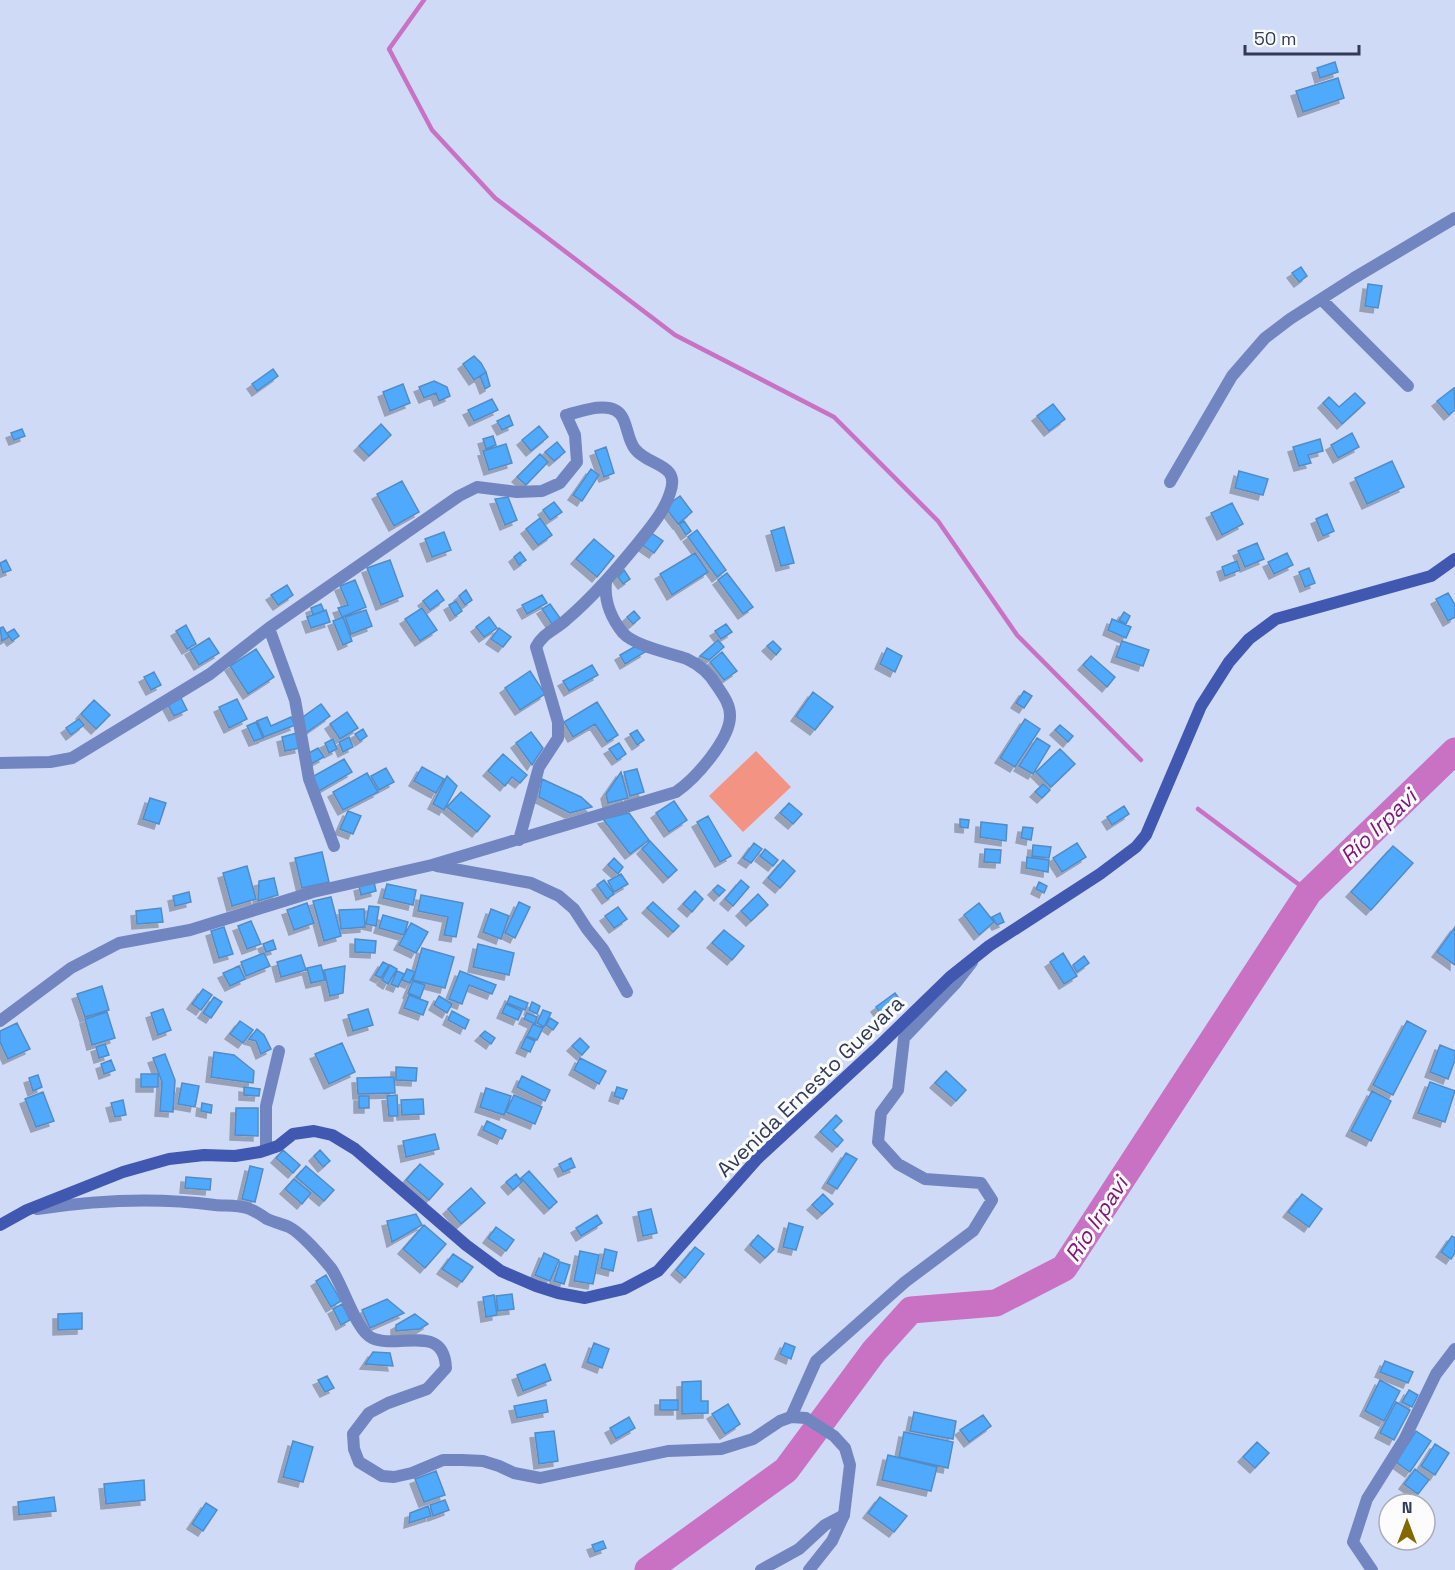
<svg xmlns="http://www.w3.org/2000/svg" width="1455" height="1570" viewBox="0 0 1455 1570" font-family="'Space Grotesk',sans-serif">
<defs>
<filter id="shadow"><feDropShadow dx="-5" dy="5" stdDeviation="0" flood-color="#0004"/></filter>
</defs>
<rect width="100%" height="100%" fill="#cfdaf7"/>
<path fill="#f29384" d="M756,751L791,787L743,832L709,796Z"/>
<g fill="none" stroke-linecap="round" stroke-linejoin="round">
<path stroke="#c972c3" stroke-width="4.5" d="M424,0L389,49L432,130L495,198L675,335L834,417L938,521L1017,635L1141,760
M1198,809L1309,892"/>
<path stroke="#c972c3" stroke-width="27" d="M648,1570L786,1470L874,1351L911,1310L996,1303L1064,1268L1309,892L1455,751"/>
</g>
<path fill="#50a9fd" stroke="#538cc5" stroke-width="1.5" filter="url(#shadow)" d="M1335,62L1338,72L1320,78L1317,68Z
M1338,78L1344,98L1303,112L1296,91Z
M1301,267L1307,276L1299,282L1292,273Z
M1368,284L1382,286L1378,308L1365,306Z
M474,356L481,363L486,372L474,380L463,364Z
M273,369L278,376L257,391L252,384Z
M486,372L490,386L485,389L480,376Z
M434,381L447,387L450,396L439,401L436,393L424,398L419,387Z
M403,384L410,403L390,411L383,392Z
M1454,388L1455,410L1449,415L1437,401Z
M1355,393L1365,403L1342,424L1323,403L1329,397L1339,407Z
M492,399L498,410L474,421L468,410Z
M1053,404L1065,419L1049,431L1037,416Z
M509,415L513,425L502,430L497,421Z
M381,424L391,435L369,456L359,446Z
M539,426L548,437L531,451L522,440Z
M22,429L25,436L14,440L11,433Z
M1352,433L1359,447L1338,458L1331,445Z
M493,436L496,445L486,449L483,439Z
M1320,439L1323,451L1308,455L1311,463L1299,466L1293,447Z
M557,442L565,452L554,461L545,452Z
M506,444L512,463L489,470L483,451Z
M606,447L614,473L604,477L595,451Z
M540,454L548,462L526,485L517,477Z
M1392,461L1404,487L1367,504L1355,478Z
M591,469L599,475L582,501L573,495Z
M1239,471L1268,479L1263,495L1235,488Z
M402,481L419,512L394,526L377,494Z
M680,496L692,512L678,524L665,507Z
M508,497L517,520L505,525L495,499Z
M554,502L562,512L550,520L543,510Z
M1232,503L1243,524L1222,535L1211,513Z
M1327,514L1334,531L1323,536L1316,519Z
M540,518L552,535L538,545L526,529Z
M684,521L691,531L686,535L679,524Z
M784,527L794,563L781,566L771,531Z
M697,530L726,570L717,577L688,537Z
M444,532L451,550L432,557L425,539Z
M650,532L663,541L654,553L641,544Z
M594,539L614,556L597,577L576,559Z
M1257,543L1264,559L1245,567L1238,551Z
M520,552L526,560L519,565L514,557Z
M695,553L708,572L672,595L660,574Z
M1287,553L1293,565L1274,574L1268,562Z
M6,560L11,570L3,573L0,563Z
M390,560L403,596L381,605L367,568Z
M1237,561L1240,570L1225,576L1222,567Z
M1309,568L1315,583L1305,587L1299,572Z
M624,570L630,579L623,584L618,577Z
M727,573L753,607L743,614L718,580Z
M355,580L366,607L342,617L338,608L348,605L340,586Z
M287,585L293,595L278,605L271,595Z
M437,590L444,600L430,610L423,601Z
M466,590L472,600L465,605L459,596Z
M1448,593L1455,605V617L1448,621L1436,599Z
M542,595L547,603L527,614L522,605Z
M456,601L462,611L455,616L449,605Z
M321,604L324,611L313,615L311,608Z
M550,604L560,618L552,624L542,609Z
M422,608L437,630L420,641L405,619Z
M326,610L330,622L311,628L307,617Z
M366,610L372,626L351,634L345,617Z
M634,611L640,618L633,624L627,617Z
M1124,612L1130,616L1126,624L1119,620Z
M343,617L352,641L343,645L333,621Z
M489,617L497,628L484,637L476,627Z
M1112,619L1131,627L1126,638L1108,630Z
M726,624L732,632L721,639L715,631Z
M186,625L196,644L187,649L176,631Z
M3,627L9,637L2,641L0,628Z
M499,628L511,637L503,647L491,639Z
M14,629L19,636L12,641L7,633Z
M209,638L219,653L199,665L190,650Z
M718,640L724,647L709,660L700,656Z
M773,641L781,649L776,655L767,646Z
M1122,641L1149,650L1143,666L1116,657Z
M636,646L645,652L625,664L620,655Z
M887,648L902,656L895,672L880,664Z
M256,649L274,677L248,694L230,666Z
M722,652L737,671L724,680L710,662Z
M1091,656L1115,677L1107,687L1083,665Z
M592,665L598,675L569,691L563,681Z
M530,671L545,694L520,710L505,688Z
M154,672L161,685L151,690L144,677Z
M1024,691L1032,696L1024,708L1016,703Z
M813,692L833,707L815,730L796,716Z
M181,698L187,710L174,716L168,705Z
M237,699L247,719L229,728L219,707Z
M94,700L110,715L96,729L81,714Z
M597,702L618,735L607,742L595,724L573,737L564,722Z
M321,704L330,716L303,735L300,719Z
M347,712L358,728L340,739L330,724Z
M267,717L271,726L291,717L295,725L264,737L257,721Z
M79,719L84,725L71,735L66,728Z
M1025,719L1040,729L1015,767L1000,758Z
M256,722L263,738L254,741L247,726Z
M1060,725L1073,736L1068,742L1055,730Z
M363,729L367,736L360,741L355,734Z
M637,730L644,740L637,745L630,734Z
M531,732L543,748L532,765L516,743Z
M297,733L300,748L285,751L282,737Z
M349,737L353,747L343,752L339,742Z
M1037,738L1050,746L1033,774L1019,766Z
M333,739L337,749L329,753L325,743Z
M619,743L626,754L617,760L609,749Z
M318,748L324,757L311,764L309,753Z
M1060,749L1075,764L1051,787L1036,772Z
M503,754L527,775L520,783L512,777L505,786L488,771Z
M344,759L352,772L319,791L312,777Z
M422,767L444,779L436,793L414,781Z
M386,768L394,782L379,790L371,776Z
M637,769L644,792L630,796L624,772Z
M621,772L628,798L608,803L606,794Z
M367,773L378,792L343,810L333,792Z
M447,776L457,786L444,810L433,804Z
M542,779L581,797L592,807L570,813L539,797Z
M1043,784L1050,790L1042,798L1035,792Z
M461,792L490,816L477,832L447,807Z
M150,798L166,803L159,824L143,819Z
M674,801L687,820L669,832L656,813Z
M789,803L802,814L793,824L780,813Z
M1124,806L1129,814L1112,825L1107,817Z
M348,811L361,816L353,834L340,829Z
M629,813L649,840L630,854L603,819Z
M708,816L731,856L720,862L697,822Z
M960,819L969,820L968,828L960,827Z
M981,822L1007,825L1006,841L980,837Z
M1023,827L1033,828L1031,840L1021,838Z
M650,841L677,870L668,878L642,849Z
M754,843L762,849L751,863L743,858Z
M1077,843L1086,857L1062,872L1053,858Z
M1033,845L1051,847L1049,858L1032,856Z
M1393,846L1413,863L1371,910L1351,892Z
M765,849L778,860L773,866L760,856Z
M985,849L1001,850L1000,863L984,862Z
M322,852L329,882L302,888L295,858Z
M1027,857L1049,860L1048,872L1026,868Z
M614,858L623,867L618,874L608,865Z
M783,860L795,871L780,888L768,878Z
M247,866L256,899L232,906L223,873Z
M621,874L628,884L614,892L608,881Z
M274,878L278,895L258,901L259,881Z
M604,880L614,894L607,899L597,885Z
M741,880L749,887L733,906L725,899Z
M374,882L376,891L361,895L359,886Z
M1039,882L1047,886L1044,893L1036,889Z
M387,884L416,890L413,905L383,898Z
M718,885L725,890L719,896L713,890Z
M695,891L703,899L692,912L683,904Z
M189,892L191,902L175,906L173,896Z
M758,894L768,905L751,921L741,911Z
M421,895L463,903L456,937L444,935L448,917L418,911Z
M331,897L341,936L324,941L313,901Z
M519,902L530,907L515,938L505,933Z
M653,902L679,926L673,932L647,908Z
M307,903L314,923L294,930L287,910Z
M979,903L994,922L979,935L964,915Z
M369,906L379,907L376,926L366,924Z
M618,907L627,919L614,928L605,916Z
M161,908L163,922L137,924L136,911Z
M364,909L365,927L341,929L339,910Z
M491,909L509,916L501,939L483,932Z
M1000,913L1004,922L997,925L992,917Z
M383,915L408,922L404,935L379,928Z
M251,921L261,944L247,949L238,926Z
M411,923L428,932L416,953L399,945Z
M224,927L233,954L219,958L211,931Z
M1455,927V965L1437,952Z
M724,930L744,946L732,960L712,943Z
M355,939L376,941L375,953L355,952Z
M273,940L276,949L266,952L263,944Z
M478,944L514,953L509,975L473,967Z
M422,948L454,957L445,988L413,980Z
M264,953L270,966L246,976L241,962Z
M1063,953L1077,976L1064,984L1050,962Z
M301,955L306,970L281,977L277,962Z
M1084,956L1089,963L1077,972L1073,965Z
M383,962L389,965L381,978L375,975Z
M321,965L325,980L311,983L307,968Z
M390,965L397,969L388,984L382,980Z
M239,966L245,979L230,986L223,973Z
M345,966L343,993L330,996L324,970Z
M407,969L415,972L410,983L402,980Z
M397,971L404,974L398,987L391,984Z
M460,971L496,985L492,994L469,985L462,1004L449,999Z
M413,981L425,985L420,998L408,993Z
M102,986L109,1010L85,1017L77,994Z
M203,989L212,995L201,1010L192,1004Z
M895,993L903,1004L884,1019L876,1007Z
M409,995L428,1002L423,1015L404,1008Z
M439,996L452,1004L447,1013L434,1005Z
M510,996L528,1003L525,1010L507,1003Z
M214,997L222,1002L211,1018L203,1013Z
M532,1002L540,1006L537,1014L529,1010Z
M506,1004L522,1011L518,1020L502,1013Z
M163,1009L171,1030L158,1035L151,1013Z
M368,1009L373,1025L353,1031L348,1015Z
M543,1010L551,1013L544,1027L537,1023Z
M452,1011L469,1020L465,1029L448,1020Z
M107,1012L115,1038L92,1045L85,1019Z
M527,1013L537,1017L535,1024L524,1019Z
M550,1018L558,1023L553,1030L546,1025Z
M240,1021L253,1030L243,1043L230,1034Z
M1407,1021L1426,1031L1393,1095L1373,1085Z
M17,1023L30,1049L8,1059L0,1042V1031Z
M533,1024L543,1028L537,1040L527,1036Z
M257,1029L264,1035L271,1049L261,1054L256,1041L249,1039Z
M485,1031L495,1038L491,1044L480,1036Z
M526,1037L535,1041L530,1052L521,1048Z
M580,1038L589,1047L582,1055L572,1046Z
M342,1043L355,1072L329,1084L315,1054Z
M105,1044L109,1055L99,1058L96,1047Z
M1440,1045L1455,1051V1060L1448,1079L1430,1072Z
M214,1052L234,1055L254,1071L253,1083L211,1077Z
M165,1054L175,1080L173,1112L160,1111L162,1082L153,1058Z
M580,1058L606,1071L599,1084L574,1070Z
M111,1060L115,1070L104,1074L101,1064Z
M396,1067L417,1068L416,1081L396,1080Z
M946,1071L966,1090L956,1101L935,1083Z
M141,1074H158V1087H141Z
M38,1075L42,1087L33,1091L29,1078Z
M522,1076L550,1090L545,1101L517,1087Z
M394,1077L395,1093L358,1094L357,1078Z
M1430,1082L1455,1091L1445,1122L1418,1113Z
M182,1083L199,1086L195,1107L178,1104Z
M244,1087L260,1089L259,1096L244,1095Z
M617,1087L627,1090L623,1099L614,1096Z
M486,1088L511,1096L504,1115L480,1107Z
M1372,1091L1391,1101L1371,1141L1351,1131Z
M43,1092L54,1121L36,1127L25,1099Z
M397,1095L398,1116H389L387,1096Z
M514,1095L542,1107L535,1124L506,1112Z
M359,1096H369V1108H359Z
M423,1099L424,1114L402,1115L401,1100Z
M123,1100L126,1115L115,1117L111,1103Z
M202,1103L212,1105L211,1113L201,1111Z
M236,1108H258V1136L235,1135Z
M836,1115L842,1121L833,1130L843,1140L837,1147L820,1132Z
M487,1121L506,1130L502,1139L483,1130Z
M435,1134L439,1149L406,1157L403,1141Z
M283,1150L300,1165L293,1173L276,1158Z
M320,1150L330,1161L323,1167L314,1156Z
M846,1153L857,1159L837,1189L827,1183Z
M571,1158L575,1167L563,1172L559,1164Z
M420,1164L443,1184L429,1200L406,1180Z
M250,1166L263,1169L255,1202L242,1199Z
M306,1166L334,1190L324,1201L296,1177Z
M529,1171L557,1202L549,1209L521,1178Z
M516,1174L522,1182L513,1190L506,1182Z
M186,1177L211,1179L210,1190L185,1188Z
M294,1179L311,1193L302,1204L285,1189Z
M471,1188L485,1203L461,1224L448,1209Z
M823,1194L833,1204L822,1214L812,1205Z
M1302,1194L1322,1209L1309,1227L1288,1212Z
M651,1209L657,1233L643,1236L638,1212Z
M416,1214L422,1225L392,1242L387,1221Z
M597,1215L602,1223L581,1236L576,1228Z
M789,1223L803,1227L796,1250L783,1247Z
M424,1225L446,1244L425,1268L403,1249Z
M496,1227L514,1240L506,1251L488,1238Z
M758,1235L774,1249L765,1258L750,1245Z
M1452,1236L1455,1238V1253L1451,1259L1441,1252Z
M695,1247L704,1254L685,1278L676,1270Z
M605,1249L617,1252L613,1271L601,1268Z
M580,1251L599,1255L593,1284L574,1281Z
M544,1253L559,1260L550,1281L535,1275Z
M453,1254L473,1267L462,1282L442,1269Z
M560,1262L570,1265L564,1284L554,1281Z
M326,1275L341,1301L331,1307L316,1281Z
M512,1294L514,1309L498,1311L496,1296Z
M494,1295L497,1315L486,1317L483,1297Z
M387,1299L404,1313L370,1328L362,1310Z
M342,1304L350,1320L341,1325L333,1309Z
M82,1313V1329L58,1330V1314Z
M415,1314L428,1324L420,1329L396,1331V1325Z
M594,1343L609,1349L602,1368L587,1362Z
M785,1343L795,1347L791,1359L780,1354Z
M373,1352L390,1353L393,1366L365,1364Z
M1385,1361L1413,1372L1408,1383L1380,1372Z
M545,1364L551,1380L523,1391L517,1375Z
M327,1376L334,1388L325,1392L318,1380Z
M1380,1380L1400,1391L1384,1421L1365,1411Z
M701,1381V1401H708V1413L682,1414V1382Z
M1409,1390L1418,1395L1412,1407L1402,1402Z
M546,1400L548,1412L517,1418L514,1406Z
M660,1400H678V1410H660Z
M1396,1402L1410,1410L1394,1440L1380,1433Z
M728,1404L740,1424L725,1434L712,1414Z
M914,1412L956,1421L953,1439L910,1431Z
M983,1415L991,1426L969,1442L960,1430Z
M629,1417L635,1428L616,1439L610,1428Z
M554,1431L558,1461L539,1464L535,1433Z
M1416,1431L1431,1441L1410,1472L1396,1462Z
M904,1432L953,1442L948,1468L899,1457Z
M293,1441L313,1447L303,1482L283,1477Z
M1257,1442L1269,1453L1255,1468L1243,1457Z
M1435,1444L1449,1453L1435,1475L1421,1466Z
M888,1455L937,1467L931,1491L882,1480Z
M1415,1469L1429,1480L1418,1494L1404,1484Z
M436,1471L445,1495L424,1502L415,1479Z
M144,1480L145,1500L106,1504L104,1484Z
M54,1497L56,1511L19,1515L18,1502Z
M880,1497L907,1516L894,1532L868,1513Z
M445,1500L449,1510L433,1516L430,1505Z
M206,1503L217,1510L203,1531L192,1524Z
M428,1506L431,1516L409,1523L410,1513Z
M603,1541L606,1548L595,1552L592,1545Z"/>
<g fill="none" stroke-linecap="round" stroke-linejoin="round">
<path stroke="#7185c1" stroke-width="12" d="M1322,300L1408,386
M1170,482L1232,376L1265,338L1290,319L1354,278L1455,218
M269,628L295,700L309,779L334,846
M0,763L50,762L72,758L210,674L269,628L459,496L477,487L517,492L542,491L560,483L577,462L575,435L566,415C580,412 602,403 615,410C628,416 626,439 635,449C649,467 681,463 670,493C664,512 650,528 638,543C615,571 593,597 566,620C555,630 543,633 536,647L558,722V738L539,767L519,840
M437,866L531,883L559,896L574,909L587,929L603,949L627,992
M0,1021L71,968L119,943L190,930L313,892L432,865L676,792C695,779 731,739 730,715C730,704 723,695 717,686C710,674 700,665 687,659C670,653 635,646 623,633C611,618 604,601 606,582
M266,1150V1106L279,1051
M791,1417L816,1361L905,1282L973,1231L992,1200L981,1183L925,1179L898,1164L878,1142L881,1113L898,1090L904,1038L955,984L972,962
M761,1570L799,1549L825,1525L844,1515
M1372,1570L1353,1542L1367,1499L1404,1440L1436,1374L1455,1349"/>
<path stroke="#7185c1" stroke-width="12" d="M37,1209C97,1200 155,1197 215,1205C225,1206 237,1205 247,1208C254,1210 261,1215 267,1219C274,1222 282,1224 289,1227C301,1233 322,1257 331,1268C343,1285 356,1331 372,1338C398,1350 444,1322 446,1368L427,1389L388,1403L369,1413L353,1434L354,1449L359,1462L382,1476L394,1477L412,1473L443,1460H462L483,1461L499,1466L514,1473L540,1478L668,1451L721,1449L753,1439L780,1421L791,1417L806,1418L834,1436L845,1448L850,1465L844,1515L832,1541L809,1570"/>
<path stroke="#4158b1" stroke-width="12" d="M0,1225L27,1210L123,1172L169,1159L204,1155L235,1156L260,1152L278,1146L293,1134L314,1131L332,1135L355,1149L466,1245L501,1271L536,1286L558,1293L585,1298L624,1289L658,1271L757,1159L875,1050L950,977L989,946L1100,874L1136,847L1146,835L1201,706L1229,662L1249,639L1276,619L1431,576L1455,559"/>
</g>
<g text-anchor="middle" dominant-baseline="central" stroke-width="6" stroke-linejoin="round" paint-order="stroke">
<g font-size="21" fill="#313a57" stroke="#fbfcfb">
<text transform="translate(810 1086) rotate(-44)">Avenida Ernesto Guevara</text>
</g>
<g font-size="22" font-style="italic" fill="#81157e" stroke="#fbfcfb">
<text transform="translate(1378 826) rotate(-44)">Río Irpavi</text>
<text transform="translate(1096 1219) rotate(-57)">Río Irpavi</text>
</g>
</g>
<g transform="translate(1407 1522)"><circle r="28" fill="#fbfcfb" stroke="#aaaeb9" stroke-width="1.5"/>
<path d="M0-4.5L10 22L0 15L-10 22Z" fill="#846801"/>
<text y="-9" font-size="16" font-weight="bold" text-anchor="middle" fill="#313a57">N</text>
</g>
<path d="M1245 45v9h114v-9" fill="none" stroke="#313a57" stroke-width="3"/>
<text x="1254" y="45" font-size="18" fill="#313a57" stroke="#fbfcfb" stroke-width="4.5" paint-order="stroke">50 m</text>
</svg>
